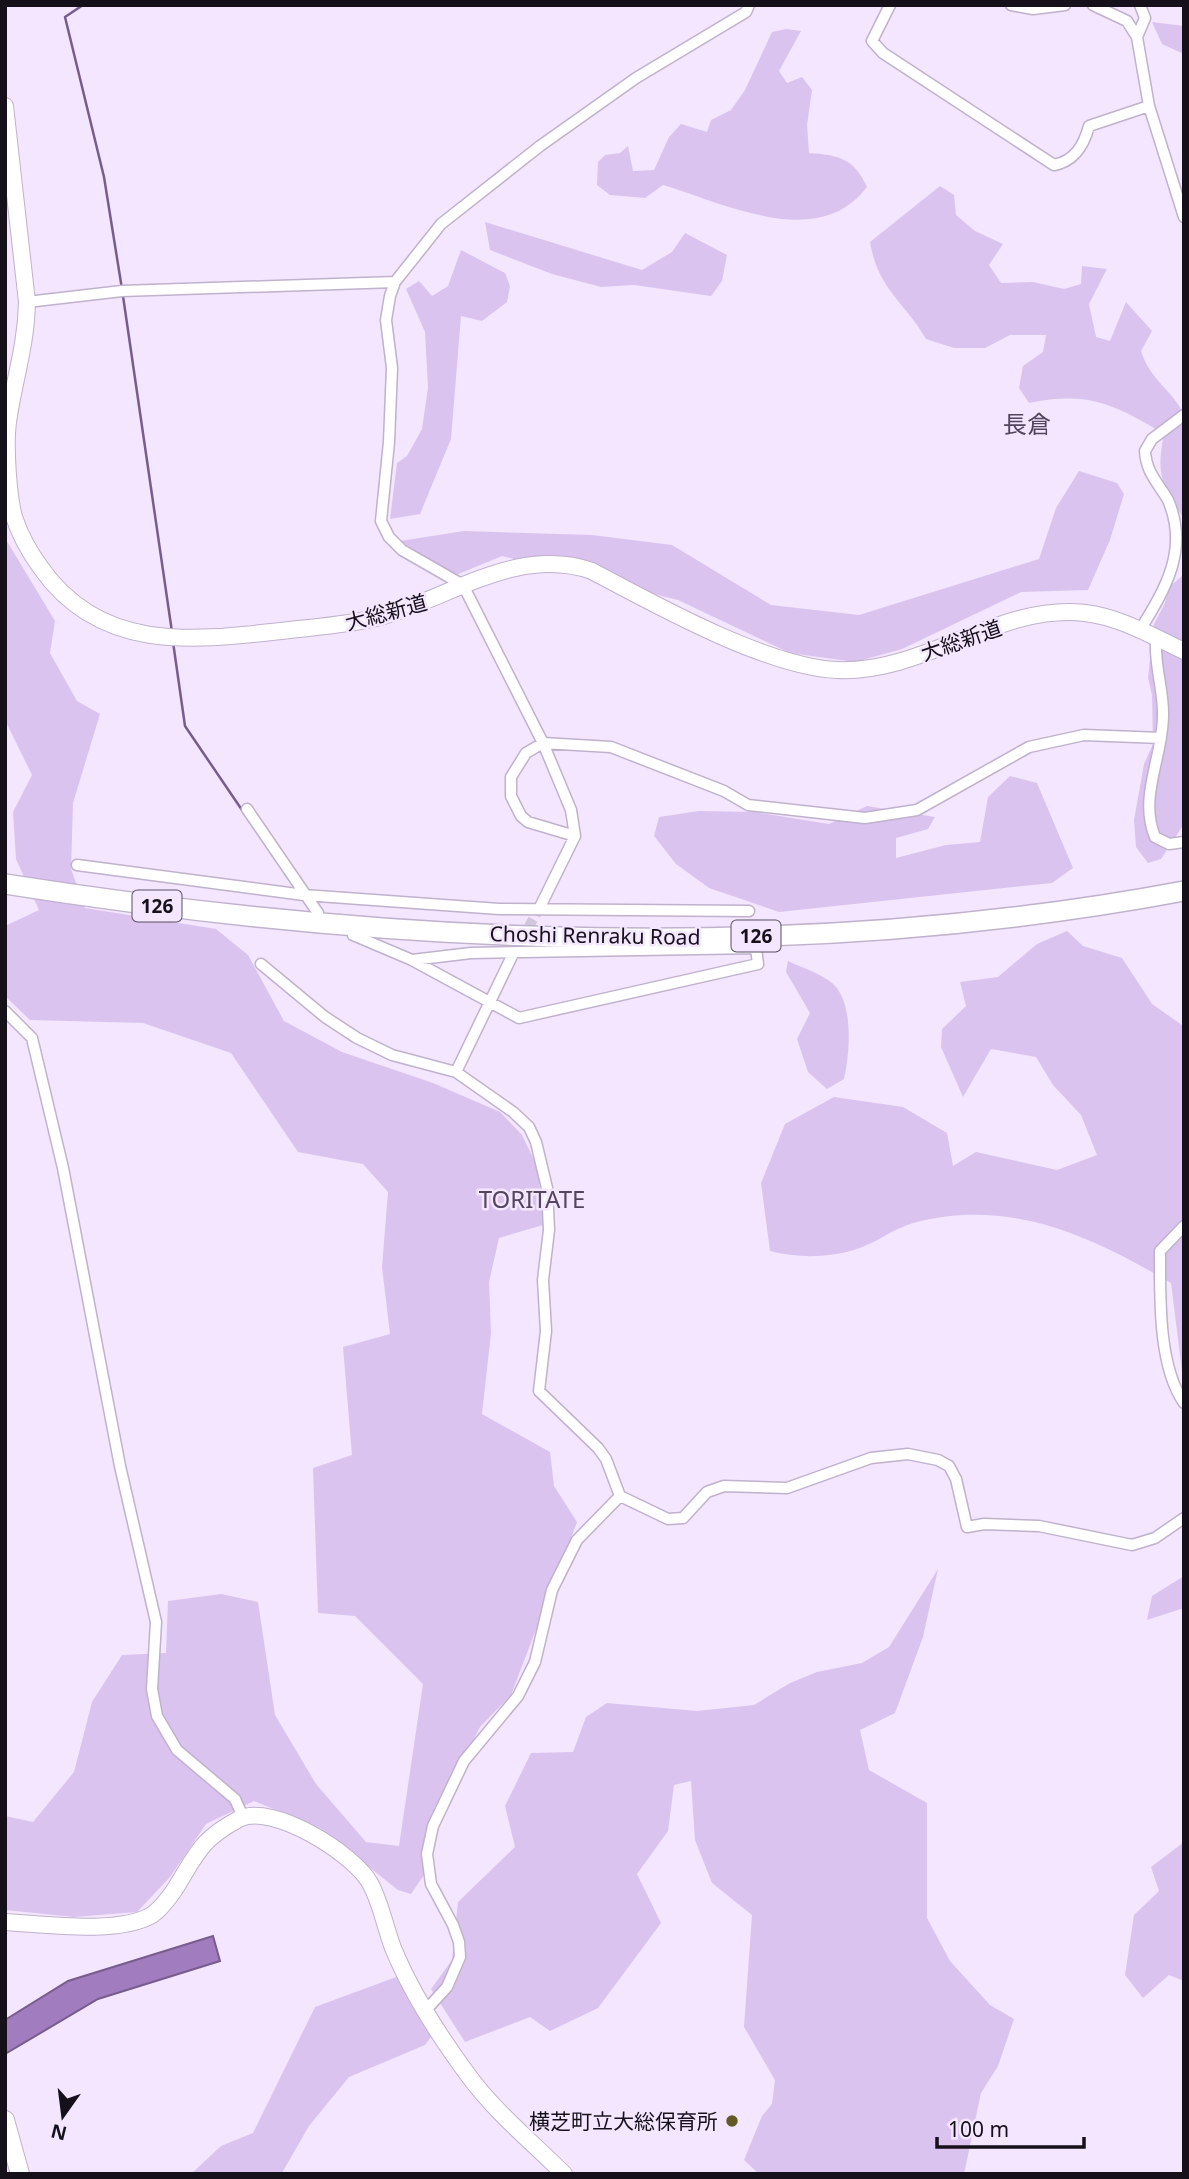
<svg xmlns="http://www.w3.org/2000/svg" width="1189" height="2179" viewBox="0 0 1189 2179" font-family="'Noto Sans','Noto Sans JP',sans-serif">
<rect width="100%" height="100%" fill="#f3e6fe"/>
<path fill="#dbc3f0" d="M1152,22L1184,26V54L1162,44Z
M786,29L801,31L779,71L787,83L802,77L812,90L807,125L809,153C838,155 854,158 867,187C818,252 724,203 663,185L645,198L610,195L597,185L598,162L605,155L620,153L628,146L633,171L654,170L669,137L681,124L707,132L711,120L731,110L745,90L772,32Z
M940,186L954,195L956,215L975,231L1003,244L989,265L1001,283L1033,282L1064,289L1081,284L1082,266L1107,269L1089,304L1096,337L1110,341L1126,302L1152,331L1141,351C1151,382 1173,390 1184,415V519C1161,484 1156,475 1164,434C1114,404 1088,391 1029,403L1019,388L1023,366L1043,352L1046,335H1010L985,348H954L926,339C905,302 878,290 870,242Z
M485,222L642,270L672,252L685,233L727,255L722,281L711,296L634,285L601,287L552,274L490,250Z
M461,250L505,273L510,286L507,302L482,321L461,316L451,439L420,514L390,519L397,463L407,456L422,429L428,388L425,332L406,289L419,281L432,296L448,286Z
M1079,471L1117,483L1124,494L1110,540L1088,590L1021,592L902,649L855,662L790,653L678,600L502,556L456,575L400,541L464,531L592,535L672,545L771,605L859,615L1039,559L1056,508Z
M5,538L55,621L50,653L77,701L100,714L73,803L71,869L85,908L216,929L248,955L284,1021L342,1052L433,1083L500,1112L522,1135L538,1168L543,1225L499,1238L489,1282L491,1333L482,1414L550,1452L554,1486L577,1522L511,1695L480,1727L444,1798L428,1869L411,1894L398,1890L320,1828L254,1801L206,1824L170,1877L137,1912L74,1917L5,1910V1816L33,1822L74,1772L92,1702L122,1655L166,1653L168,1601L221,1594L258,1602L275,1715L316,1784L366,1842L399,1846L423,1684L355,1616L318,1613L313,1468L352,1455L343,1347L390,1334L382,1267L388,1192L363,1164L298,1152L231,1053L143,1023L30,1020L5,996V926L39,910L16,859L13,812L32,775L5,720Z
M1184,540V824L1161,859L1148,863L1136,847L1134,820L1144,764L1153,744L1152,695L1148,678L1154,624L1165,603L1168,588L1182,576Z
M1010,776L1037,783L1073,868L1052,883L779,912L709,888L676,864L654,836L659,817L699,811L754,812L829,824L867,806L935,817L928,829L896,838V858L946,845L980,842L988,797Z
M1067,931L1083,946L1122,958L1152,1004L1182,1025L1184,1387L1171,1283C1091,1236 1009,1197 913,1223C892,1229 875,1244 854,1250C827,1258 797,1258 770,1251L761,1183L785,1124L834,1097L903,1107L947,1133L953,1166L976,1152L1057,1170L1097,1155L1081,1115L1053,1085L1036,1057L991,1049L963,1097L941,1047L942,1029L966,1006L960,982L998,977L1037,944Z
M788,961C801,967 816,972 828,980C855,996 850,1053 844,1079L827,1089L808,1072L797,1039L810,1013L786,972Z
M938,1569L923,1637L895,1713L860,1730L869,1770L927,1803V1918L950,1961L990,2005L1014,2019L998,2066L981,2093L964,2174H759L744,2160L762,2116L772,2104L775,2080L744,2027L752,1915L712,1883L695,1840L691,1781L674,1785L668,1831L637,1874L661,1923L598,2008L550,2031L530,2017L465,2042L431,1989L452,1960L458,1902L515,1847L505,1806L531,1753L573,1752L586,1717L607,1703L697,1711L754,1705L790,1683L817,1672L862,1663L889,1647Z
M1184,1576V1608L1147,1620L1152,1596Z
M1184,1842V1981L1169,1975L1143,1998L1125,1975L1134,1915L1159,1891L1151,1867Z
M399,1976L431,2037L425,2045L349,2077L309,2126L282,2173L191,2174L221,2146L253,2133L315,2007Z"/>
<path fill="#a17cbe" stroke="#775c8d" stroke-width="2" d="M213,1936L220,1961L98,1999L5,2054V2020L68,1981Z"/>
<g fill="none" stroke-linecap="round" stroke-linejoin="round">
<path stroke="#775c8d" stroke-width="2.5" d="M83,5L65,17L104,177L122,289
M123,296L172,632
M173,642L185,726L244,813"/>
<path stroke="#d2c6dc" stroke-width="10" stroke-dasharray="10 5" stroke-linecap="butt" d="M513,954L539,909"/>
<defs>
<path id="street" d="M890,5L872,41L883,53L1054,165C1075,161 1084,145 1089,126L1149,106
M1011,5L1033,9L1065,5
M1093,5L1127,21L1137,37L1149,106L1184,217
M1137,37L1145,18L1140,5
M27,302L122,291L395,282
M1140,630C1166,588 1189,549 1168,500C1158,483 1146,472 1145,451L1152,439L1184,415
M1156,638C1154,664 1163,688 1163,713C1164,755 1138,796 1155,837L1169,844L1184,842
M247,809L318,913
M575,836L528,822L521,816L511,796V777L526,753L543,743L611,747L724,791L748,805L865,818L917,810L1029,747L1084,735L1161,738
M77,865L304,895L499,909L749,911
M539,909L575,836L571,810L543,743L463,585L402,550L389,537L381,521L389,442L392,368L386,320L390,296L395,282L441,224L540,146L636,78L746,12L749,5
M353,935L412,960L519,1018L758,964L756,948L471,953L412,960
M261,964L325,1017L357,1038L392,1055L456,1072L513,1112L529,1127L536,1142L547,1188L549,1230L543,1280L546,1331L539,1391L598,1448L606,1459L620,1496L668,1519L683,1518L707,1492L724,1486L787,1488L871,1458L908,1454L938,1460L949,1466L956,1479L967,1527L984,1524L1039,1526L1132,1545L1155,1538L1184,1518
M5,1011L32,1038L63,1168L120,1466L156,1622L152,1689L157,1716L177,1750L235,1799L243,1817
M456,1072L513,954
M1184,1226L1160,1251C1160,1296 1158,1366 1184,1403
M426,2010L447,1987L460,1957L459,1942L453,1925L431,1884L427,1854L433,1826L464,1761L518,1696L535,1662L552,1590L577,1540L620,1496"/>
<path id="secondary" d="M5,106L27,302C26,347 14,380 8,422C5,446 8,494 14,517C20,535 30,553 41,568C100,652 191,641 281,631C314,627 348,625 380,617C450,598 517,545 592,571C656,605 767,667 837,670C924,674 999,603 1085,613C1120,617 1152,636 1184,651
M5,1922C45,1924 117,1935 152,1915C159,1910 168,1899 173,1892C196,1856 199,1840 239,1819C272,1802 354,1854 370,1883C381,1903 385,1927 393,1948C411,1992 440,2037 468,2075C495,2112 532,2142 564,2174"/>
<path id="primary" d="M5,2120L20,2174"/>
<path id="highway" d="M5,884C394,945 795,964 1184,891"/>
</defs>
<use href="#street" stroke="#c0b1cd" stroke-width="13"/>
<use href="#secondary" stroke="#c0b1cd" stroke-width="18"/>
<use href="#primary" stroke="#c0b1cd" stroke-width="20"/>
<use href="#highway" stroke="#c0b1cd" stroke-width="22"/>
<use href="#street" stroke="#fff" stroke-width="10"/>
<use href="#secondary" stroke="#fff" stroke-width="16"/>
<use href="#primary" stroke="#fff" stroke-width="18"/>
<use href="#highway" stroke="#fff" stroke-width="19"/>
</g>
<circle fill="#635926" stroke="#f3e6fe" stroke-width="2.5" cx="732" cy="2121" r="7"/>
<g text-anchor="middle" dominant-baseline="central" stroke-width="5" stroke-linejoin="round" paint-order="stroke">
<g fill="#f3e6fe" stroke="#58505e" stroke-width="2">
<rect x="132.5" y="890.5" width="49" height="31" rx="5"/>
<rect x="731.5" y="920.5" width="49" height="31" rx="5"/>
</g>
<g font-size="19" font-weight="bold" fill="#15101a">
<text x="157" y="906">126</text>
<text x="756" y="936">126</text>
</g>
<g font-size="21" fill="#15101a" stroke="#f3e6fe">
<text transform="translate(386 612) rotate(-15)">大総新道</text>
<text transform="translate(961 640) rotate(-19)">大総新道</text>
<text transform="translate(595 935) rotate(1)">Choshi Renraku Road</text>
</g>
<g font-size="21" fill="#15101a" stroke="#f3e6fe" text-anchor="end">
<text x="718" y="2121">横芝町立大総保育所</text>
</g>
<g font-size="24" fill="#52455d" stroke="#f3e6fe">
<text x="1027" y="423">長倉</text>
<text x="532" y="1198">TORITATE</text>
</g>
</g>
<rect width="1189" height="2179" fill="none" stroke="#15101a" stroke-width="14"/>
<g transform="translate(63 2116) rotate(194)" stroke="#f3e6fe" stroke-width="5" paint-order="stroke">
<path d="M0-5L12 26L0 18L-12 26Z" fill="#15101a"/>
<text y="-10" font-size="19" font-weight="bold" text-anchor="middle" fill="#15101a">N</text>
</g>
<path d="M937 2137v10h147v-10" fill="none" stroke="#15101a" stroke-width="3.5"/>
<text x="948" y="2137" font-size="21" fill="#15101a" stroke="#f3e6fe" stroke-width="5" paint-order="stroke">100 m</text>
</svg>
